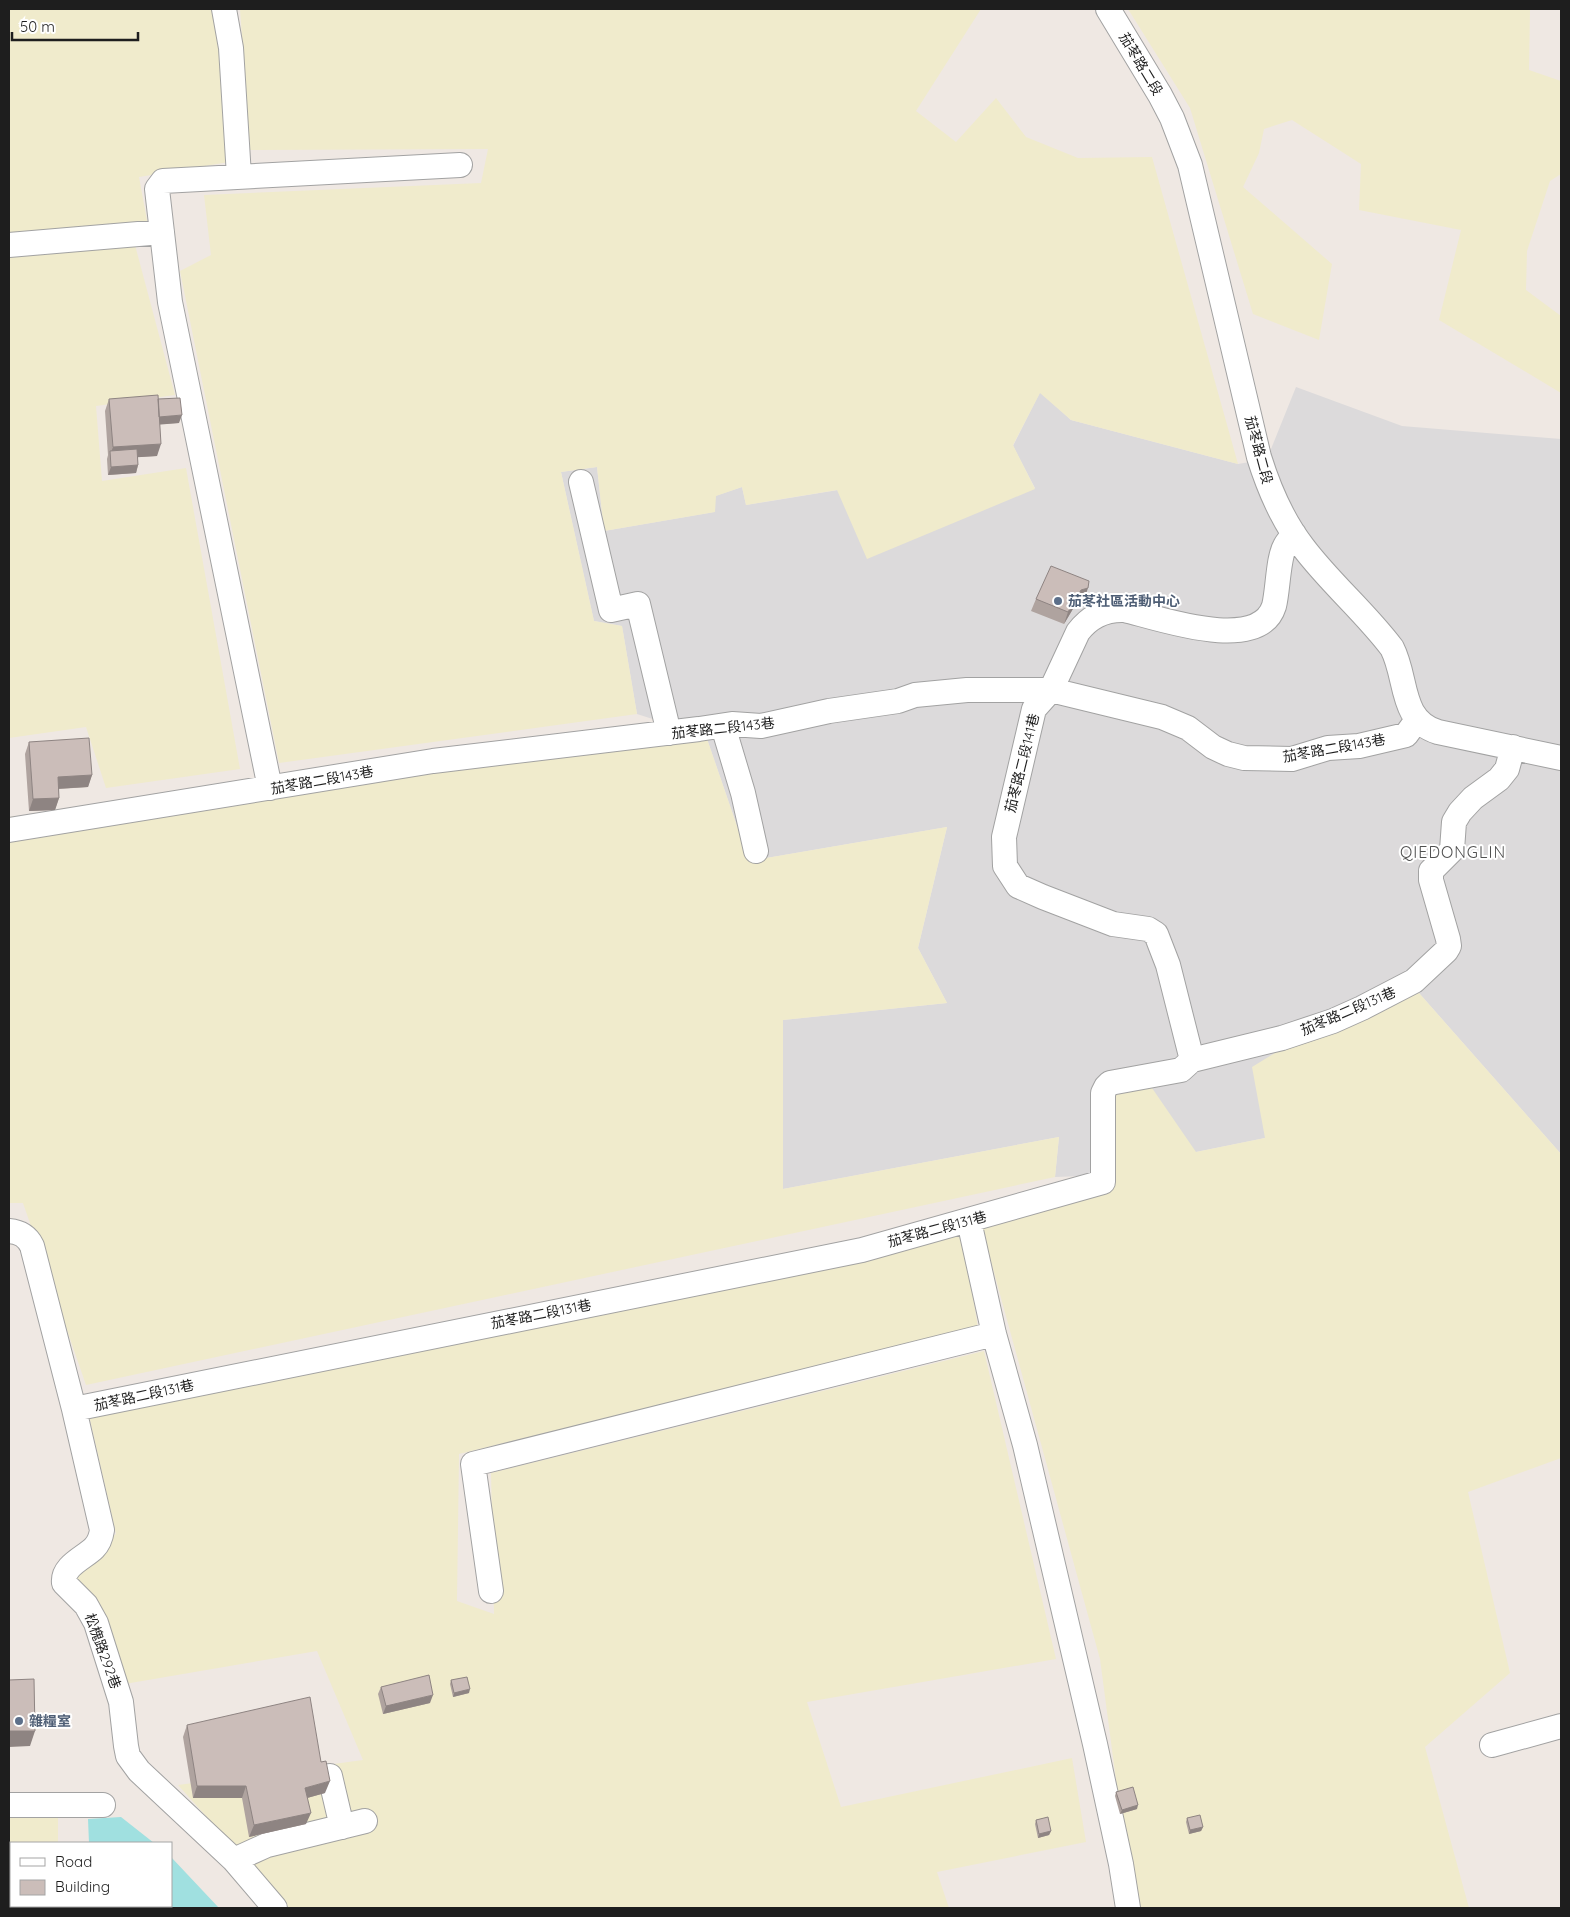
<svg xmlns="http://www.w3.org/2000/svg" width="1570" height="1917" viewBox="0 0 1570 1917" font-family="Quicksand,'Noto Sans TC',sans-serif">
<rect width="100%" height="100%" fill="#efe8e3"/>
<path fill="#dcdadb" d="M1296,387L1402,426L1561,439V1154L1419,993L1265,1138L1196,1152L1109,1175L1055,1177L1059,1137L783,1189V1020L947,1003L918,948L947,827L749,861L706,736L637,714L622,626L594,621L561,472L597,467L604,531L714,512L715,496L742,487L746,505L838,490L1035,488L1013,446L1040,392L1071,420L1238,464L1267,459Z"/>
<path fill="#f0ebcc" d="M9,9H216L229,162L139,177L148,226L9,236Z
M240,9H981L916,111L956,142L996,98L1026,137L1078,158L1152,157L1238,464L1071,420L1040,393L1013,445L1035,489L867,559L837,490L746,505L742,487L716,496L715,512L604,531L597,467L561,472L594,621L622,626L637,714L279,763L180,271L211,255L204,195L481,183L488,149L250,150Z
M1128,9H1530L1529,70L1561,81V174L1550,181L1527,251L1526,290L1561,316V393L1439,320L1461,230L1359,210L1361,164L1292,120L1264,129L1259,153L1243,187L1332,264L1319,340L1253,314L1190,108Z
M135,245L175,395L96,406L102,481L186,468L240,769L106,788L86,727L9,738V256Z
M706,736L749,861L947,827L918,948L947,1003L783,1020V1189L1059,1137L1055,1177L86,1385L23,1203H9V817Z
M1419,993L1561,1154V1458L1468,1492L1510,1673L1425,1747L1469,1908H1133L1100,1659L978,1214L1109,1175V1080L1141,1072L1196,1152L1265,1138L1252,1067L1283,1048L1314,1033Z
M961,1222L978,1328L459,1454L457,1601L494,1614L491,1473L984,1351L1056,1659L807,1702L841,1807L1072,1758L1086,1842L937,1872L949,1908H289L178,1785L363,1760L317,1651L113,1686L67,1565L116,1534L88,1411Z
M9,1812H58V1843H11V1906H57V1908H9Z"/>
<path fill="#a0e0e0" d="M121,1817L154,1843H89L88,1819Z
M171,1857L219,1908H90V1906H171Z"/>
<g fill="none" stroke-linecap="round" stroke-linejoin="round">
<defs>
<path id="minor" d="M224,9L231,48L239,176
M1108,9L1160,95L1172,118L1190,165L1259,457C1269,489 1282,520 1303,547C1330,583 1365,612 1392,648C1408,679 1399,720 1438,732L1561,758
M9,245L162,232
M581,482L611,610L638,604L669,733
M723,726L743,793L756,851
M270,788L170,302L157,189L163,181L460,165
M9,830L433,761L699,729L732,724L761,726L829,711L898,701L915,695L967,690H1051L1162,717L1188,728L1213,747L1228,754L1244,758L1292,759L1328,748L1359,746L1406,735L1417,720
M1192,1060L1168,965L1156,934L1148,929L1113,924L1043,897L1018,886L1005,866L1004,837L1034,709L1051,690L1078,632C1090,616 1105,609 1125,610C1158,618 1259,654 1274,606C1278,591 1278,558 1285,546C1287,542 1291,538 1294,534
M969,1221L994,1334L1025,1445L1095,1744L1121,1864L1128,1908
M9,1231C20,1232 27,1236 32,1246L74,1409L102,1530C101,1537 99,1543 94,1548C84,1558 62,1566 64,1583L86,1605L96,1623L121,1702L126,1746L128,1756L139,1771L234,1860L275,1908
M74,1409L862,1250L1103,1182V1093L1106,1087L1110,1083L1181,1070L1192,1060L1282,1038L1333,1021L1362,1008L1414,981L1446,951L1449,946L1448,939L1431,880V871L1452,850L1454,822L1460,812L1473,798L1499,779L1507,769L1513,747
M491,1591L473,1464L994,1334
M1492,1745L1561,1726
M330,1776L342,1827
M9,1805H103
M234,1860L267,1845L365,1821"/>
</defs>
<use href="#minor" stroke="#a2a2a2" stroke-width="26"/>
<use href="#minor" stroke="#fff" stroke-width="24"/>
</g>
<path fill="#afa39f" d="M109,399H158L179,423L160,424L157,456L138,457V465L136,473L108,475L107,459L108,455L105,411Z
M1036,599L1084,600L1077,602L1064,624L1031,611Z
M29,742L92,775L88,787L59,789V798L55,810L29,811L25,754Z
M451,1680L469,1693L453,1697L450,1684Z
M381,1687L430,1703L383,1714L378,1694Z
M187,1725L325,1793L307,1798L306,1824L249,1837L242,1798H193L183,1737Z
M1116,1792L1137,1809L1120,1814L1115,1796Z
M1187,1818L1203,1827L1201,1831L1189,1834L1186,1822Z
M1036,1820L1051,1831L1049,1835L1038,1838L1035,1824Z"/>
<path fill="#8e8482" d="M182,415L179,423L155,425L157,417Z
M161,444L157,456L110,459V455L113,447Z
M138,465L136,473L108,475L111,467Z
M1088,588L1084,600L1077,602L1064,624L1068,612L1081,590Z
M92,775L88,787L54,789L58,777Z
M59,798L55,810L29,811L33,799Z
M470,1689L469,1693L453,1697L454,1693Z
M433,1695L430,1703L383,1714L386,1706Z
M9,1731H35L30,1746L9,1747Z
M330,1781L325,1793L300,1800L305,1788Z
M197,1786H246L242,1798H193Z
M1138,1805L1137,1809L1120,1814L1122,1810Z
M311,1813L306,1824L249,1837L254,1825Z
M1203,1827L1201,1831L1189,1834L1190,1830Z
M1051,1831L1049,1835L1038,1838L1039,1834Z"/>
<path fill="#cbbdb9" stroke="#8e8482" d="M158,395L161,444L113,447L109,399Z
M180,398L182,415L159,417L158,399Z
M137,449L138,465L111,467L110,451Z
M1051,566L1089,581L1088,588L1081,590L1068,612L1036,599Z
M89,738L92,775L58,777L59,798L33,799L29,742Z
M429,1675L433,1695L386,1706L381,1687Z
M467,1677L470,1689L454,1693L451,1680Z
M34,1679L35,1731H9V1680Z
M310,1697L321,1762L326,1761L330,1781L305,1788L311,1813L254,1825L246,1786H197L187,1725Z
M1133,1787L1138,1805L1122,1810L1116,1792Z
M1200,1815L1203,1827L1190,1830L1187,1818Z
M1048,1817L1051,1831L1039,1834L1036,1820Z"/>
<g fill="#5c6f8a" stroke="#fff" stroke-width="2">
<circle cx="1058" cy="601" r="5"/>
<circle cx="19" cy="1721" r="5"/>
</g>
<g text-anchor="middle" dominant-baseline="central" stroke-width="4" stroke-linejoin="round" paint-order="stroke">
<g font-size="14" fill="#1e1e1e" stroke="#fff">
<text transform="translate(1141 64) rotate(59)">茄苳路二段</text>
<text transform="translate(1259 450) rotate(75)">茄苳路二段</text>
<text transform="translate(723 728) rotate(-6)">茄苳路二段143巷</text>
<text transform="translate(1334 748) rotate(-10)">茄苳路二段143巷</text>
<text transform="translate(1022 763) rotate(-76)">茄苳路二段141巷</text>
<text transform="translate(322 780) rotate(-10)">茄苳路二段143巷</text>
<text transform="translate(1348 1011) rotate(-23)">茄苳路二段131巷</text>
<text transform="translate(937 1229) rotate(-15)">茄苳路二段131巷</text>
<text transform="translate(541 1314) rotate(-11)">茄苳路二段131巷</text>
<text transform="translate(144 1395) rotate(-12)">茄苳路二段131巷</text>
<text transform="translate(103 1651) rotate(70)">松槐路292巷</text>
</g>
<g font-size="14" font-weight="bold" fill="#4e5e75" stroke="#fff" text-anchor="start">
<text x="1068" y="601">茄苳社區活動中心</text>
<text x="29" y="1721">雜糧室</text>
</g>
<g font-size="16" letter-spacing="1" fill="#515151" stroke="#fff">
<text x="1453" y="852">QIEDONGLIN</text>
</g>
</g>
<rect width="1570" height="1917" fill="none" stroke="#1e1e1e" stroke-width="20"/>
<rect x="10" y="1842" width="162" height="65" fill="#ffffff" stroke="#a5a5a5"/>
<rect x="20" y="1858" width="25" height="8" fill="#ffffff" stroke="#a5a5a5"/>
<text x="55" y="1867" font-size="15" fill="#1e1e1e">Road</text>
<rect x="20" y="1880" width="25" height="15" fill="#cbbdb9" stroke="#a5a5a5"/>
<text x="55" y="1892" font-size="15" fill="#1e1e1e">Building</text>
<path d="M12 32v8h126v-8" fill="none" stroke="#1e1e1e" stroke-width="2.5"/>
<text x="20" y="32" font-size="15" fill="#1e1e1e" stroke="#ffffff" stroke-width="4" paint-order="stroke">50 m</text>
</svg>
